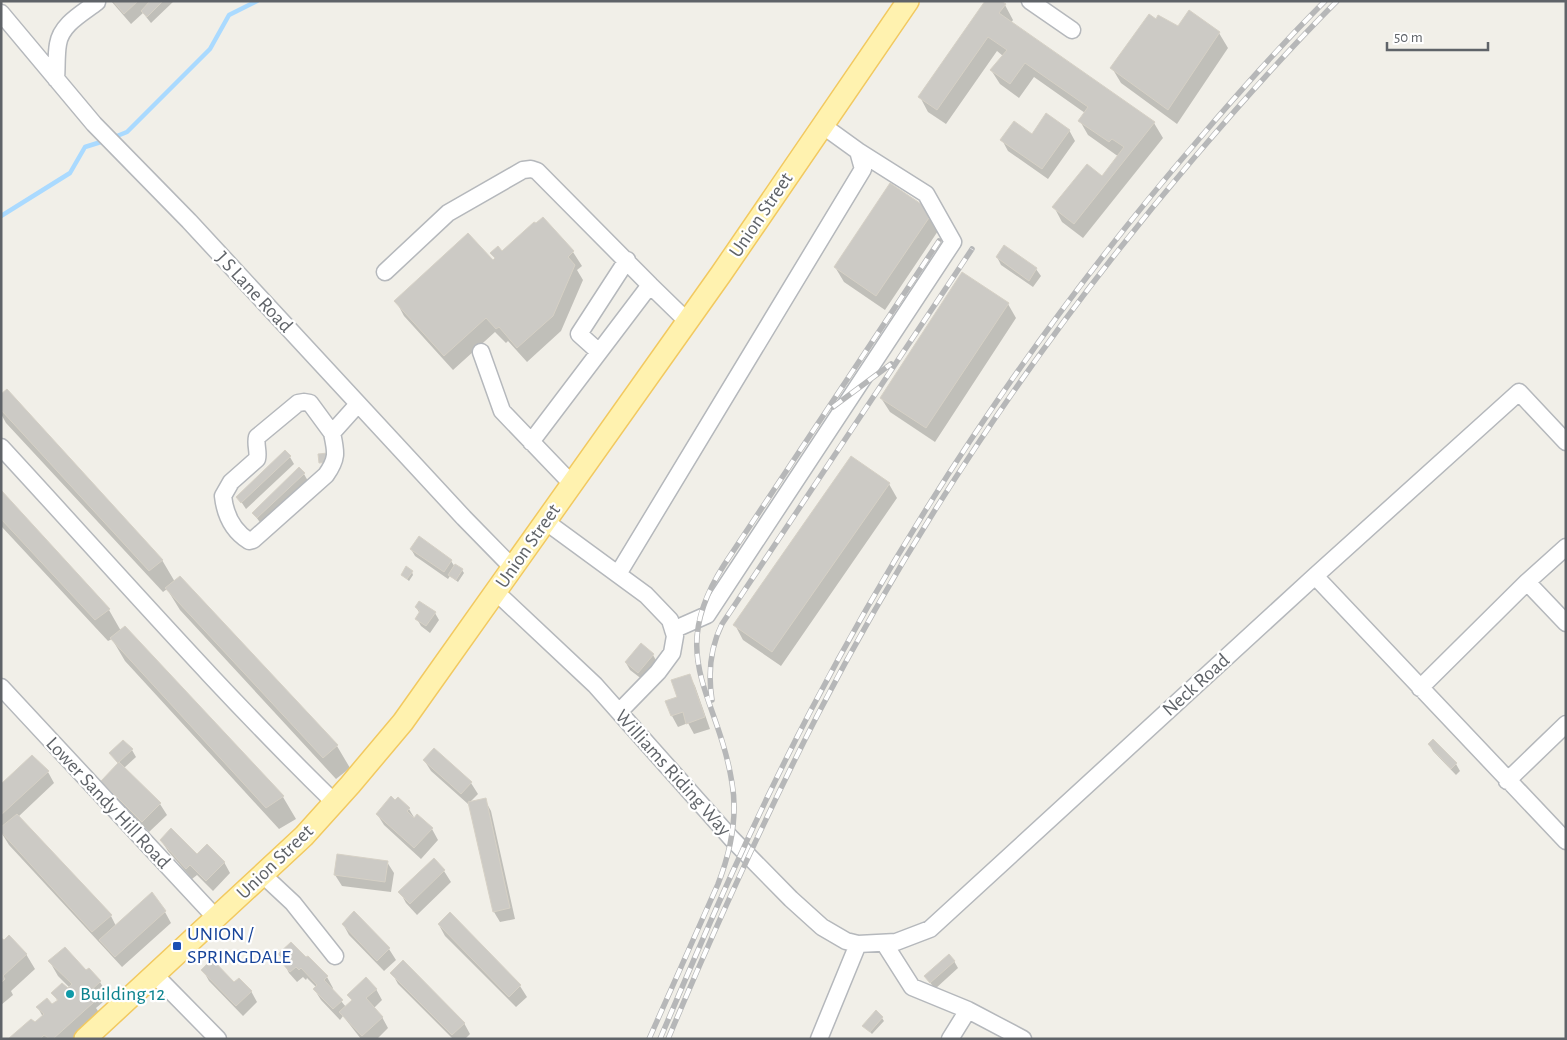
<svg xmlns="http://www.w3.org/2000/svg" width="1567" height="1040" viewBox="0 0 1567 1040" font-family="'Alegreya Sans',sans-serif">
<rect width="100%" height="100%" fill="#f1efe8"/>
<path fill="#0003" d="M111,1H174L151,23L143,13L131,24Z
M1005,5L1013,20L1011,23L1154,123L1163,138L1083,238L1062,222L1054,207L1102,177L1119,157L1088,135L1080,121L1085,113L1034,77L1019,98L1000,84L991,70L1003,56L997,51L946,124L928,112L920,97Z
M1178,28L1219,33L1228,48L1177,124L1121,83L1112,68Z
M1069,130L1075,141L1048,179L1008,151L1002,140Z
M932,213L940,228L885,310L844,282L835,267Z
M1005,247L1036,269L1041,276L1033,287L1001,265L997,257Z
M573,252L582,266L577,270L583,280L561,331L527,362L508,341L506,343L495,332L453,370L404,316L396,301L493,261L495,259L492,253Z
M1008,304L1016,318L935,442L890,412L881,398Z
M1,395L162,560L175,582L179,578L337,746L350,768L336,779L180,610L167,589L163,592L6,423L1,414Z
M290,457L294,464L246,509L238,497Z
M304,474L308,481L262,525L253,513Z
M889,484L897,498L781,666L743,640L735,625Z
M1,492L109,610L121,631L125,628L283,797L296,819L279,829L125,661L112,639L108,641L1,526Z
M411,549L451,561L455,567L462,570L464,573L458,582L450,576L448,579L415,556Z
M412,572L413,575L409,581L402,575Z
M416,607L435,613L439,620L430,633L421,626L417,619L420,614Z
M653,655L657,662L643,680L630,670L626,663Z
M689,675L695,686L710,729L694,734L688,723L678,727L672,716Z
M1429,744L1456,764L1460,771L1456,775L1433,751Z
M132,750L136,757L124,768L160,804L167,815L149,832L109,792L102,781L119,765L111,753Z
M424,760L471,783L478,794L468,804L431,771Z
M48,772L54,783L18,817L111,916L116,926L165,912L171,923L122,967L9,845L1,832V786Z
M485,800L491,811L515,919L500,922L494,912Z
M409,809L415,819L432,829L438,840L421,859L384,825L377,814Z
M161,840L197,855L224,862L230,873L213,891L197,875L192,879L168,851Z
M434,859L444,871L451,882L417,915L406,903L400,892Z
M387,862L394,873L391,892L342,886L335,875Z
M354,913L389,949L396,960L384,971L349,935L343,924Z
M450,914L520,986L527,997L516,1007L445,936L439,925Z
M1,939L26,954L35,969L11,991L13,995L1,1005Z
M279,954L306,959L308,957L327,977L333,988L332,990L346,1007L376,989L382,1000L374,1008L382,1017L388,1028L377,1039H361L343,1016L340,1020L321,1000L314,989L316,987L307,978L306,980L303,977L297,982L289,973Z
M954,961L958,968L935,989L926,977Z
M50,962L86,971L100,982L109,997L96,1008L102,1017L78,1039H10L35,1023L43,1017L38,1008L52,1006L58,1002L53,993L68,990L70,988L58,976Z
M203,970L251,991L257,1002L243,1016L209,981Z
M392,973L464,1023L470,1034L465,1039H453L398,984Z
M882,1018L884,1021L872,1034L864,1026Z"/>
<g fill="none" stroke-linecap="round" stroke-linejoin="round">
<path stroke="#aadaff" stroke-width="4.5" d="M112,138L127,132L210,49L229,15L257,1
M1,216L70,173L85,147L104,141"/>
</g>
<path fill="#cccac5" stroke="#d6d1c6" d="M113,1H138L124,14Z
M150,1H163L147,17L141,11Z
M985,1H1001L1006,4L999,13L1155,122L1074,224L1052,207L1087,164L1102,176L1124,147L1112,139L1109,142L1078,121L1088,107L1025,63L1010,84L990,70L1007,50L988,37L937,110L918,97Z
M1189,10L1220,32L1168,110L1110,68L1149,14L1156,19L1158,15L1178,26Z
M1046,113L1070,130L1042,169L1000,140L1014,121L1032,134Z
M890,183L933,212L876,296L834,267Z
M543,217L574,251L568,257L575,265L553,316L517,348L499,327L496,329L486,318L444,356L394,301L468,233L493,260L495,258L490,253L498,246L502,251L534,222L536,223Z
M1004,245L1037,268L1029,281L996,257Z
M962,272L1009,303L926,428L880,398Z
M7,389L163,560L149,571L1,410V394Z
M285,450L291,456L241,503L236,497Z
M328,453L329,462L319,463L318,454Z
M851,456L890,483L772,652L733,625Z
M299,467L305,473L257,518L252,513Z
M1,490L110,609L95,620L1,519Z
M419,536L452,560L444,572L410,549Z
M455,564L463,569L456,580L448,575Z
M406,566L413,571L407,579L401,575Z
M180,576L338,745L323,758L165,588Z
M419,601L436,612L426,626L415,619L420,611L415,607Z
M125,626L284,796L266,808L110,638Z
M641,643L654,654L638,673L625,662Z
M690,674L705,717L686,724L683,712L671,716L665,701L677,697L671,680Z
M1433,739L1457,763L1451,769L1428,744Z
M123,740L133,749L118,763L109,753Z
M434,748L472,782L461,794L423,760Z
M32,755L49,771L1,815V784Z
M119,762L161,803L142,822L101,781Z
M391,796L395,800L398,797L410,808L407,811L414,818L417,814L433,828L414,848L376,814Z
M486,798L510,908L493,912L468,802Z
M17,814L112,915L92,932L1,832V827Z
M171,828L197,854L207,844L225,862L206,881L190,865L186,869L160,840Z
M337,854L388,861L385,882L334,875Z
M434,858L445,870L410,904L398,892Z
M152,892L166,911L115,957L99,940Z
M354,911L390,948L377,961L342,924Z
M450,912L521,985L509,997L438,924Z
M9,935L27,954L3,976L5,979L1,983V938L4,940Z
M291,942L306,957L308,956L328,976L324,980L343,1000L333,1009L313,989L317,985L301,968L299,970L296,967L290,972L281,962L284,960L278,954Z
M65,947L86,970L89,968L101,981L86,995L94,1002L53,1039H50L44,1035L40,1039H8L31,1019L35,1022L44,1014L36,1007L47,998L52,1004L58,1000L51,993L62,983L68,988L72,984L48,961Z
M949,954L955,961L930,983L924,976Z
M212,959L234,982L239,978L252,991L236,1006L201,970Z
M403,960L465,1023L452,1035L390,973Z
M366,977L377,989L366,998L383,1017L362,1036L339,1012L352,1000L347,995Z
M876,1010L883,1017L870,1032L862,1026Z"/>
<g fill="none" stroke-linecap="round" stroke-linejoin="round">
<defs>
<path id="minor" d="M1030,1L1072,30
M1,13L94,124L189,221L464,518L512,567
M56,79C57,67 56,55 58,44C61,24 83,13 97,2
M385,272L448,213L523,170L531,169L537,171L650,285
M481,352L502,411L572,484
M599,352L579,334L627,260
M332,433L310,403L304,402L298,403L257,437C255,445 259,452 257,459L231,482L223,496C225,514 233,531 249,541L253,540L326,475C338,458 336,452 332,433L358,404
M531,442L650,285L687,321
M1,447C111,566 218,689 334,802
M545,521L646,595L670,620L675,636L672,653L658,672L619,712
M618,574L863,169L858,151L822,125
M1315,576L1566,841
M1527,582L1566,623
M496,592L595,685L731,838L791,899L822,927L846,941L858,944L896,942L930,929L1315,576L1519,392L1566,442
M673,630L707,615L953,242L926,194L858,151
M1,687L216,918
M1420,688L1527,582L1566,547
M1507,781L1566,724
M263,875L293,903L335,956
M884,943L912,987L968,1010L1023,1039
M155,975L218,1039
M819,1039L858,944
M950,1039L968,1010"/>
<path id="major" d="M85,1039L304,836L350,785L403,722L721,274L908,1"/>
</defs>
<use href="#minor" stroke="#b5b8bc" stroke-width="19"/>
<use href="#major" stroke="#f2c960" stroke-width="24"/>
<use href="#minor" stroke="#fff" stroke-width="16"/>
<use href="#major" stroke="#fff2af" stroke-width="21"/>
<defs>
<path id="rail" d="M833,407L891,364
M712,700C708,674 710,648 722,624L972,249
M649,1039L718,884C730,853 738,817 732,783C718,694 665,657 724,565L939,241
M660,1039C707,928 755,817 811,710C918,506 1048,314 1199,139C1239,92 1281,45 1325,1
M668,1039C714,930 763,821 817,716C921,516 1048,329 1194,158C1240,104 1287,51 1337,1"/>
</defs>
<use href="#rail" stroke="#b6b7b8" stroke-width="5.5"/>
<use href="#rail" stroke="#fff" stroke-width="4" stroke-dasharray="11" stroke-linecap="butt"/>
</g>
<rect fill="#1a4fb4" stroke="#fff" stroke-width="2" x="172" y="941" width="10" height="10" rx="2.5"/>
<circle fill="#0f9aa8" stroke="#fff" stroke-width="2" cx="70" cy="994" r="5"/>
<g text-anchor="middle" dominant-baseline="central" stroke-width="4.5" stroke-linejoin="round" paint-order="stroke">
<g font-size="20" fill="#5f6368" stroke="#fff">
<text transform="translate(761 215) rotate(-56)">Union Street</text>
<text transform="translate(254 292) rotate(47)">J S Lane Road</text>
<text transform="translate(528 546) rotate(-55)">Union Street</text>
<text transform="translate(1196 685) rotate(-42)">Neck Road</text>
<text transform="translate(673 773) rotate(48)">Williams Riding Way</text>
<text transform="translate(108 803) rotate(47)">Lower Sandy Hill Road</text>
<text transform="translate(275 862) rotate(-44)">Union Street</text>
</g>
<g font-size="20" fill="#164399" stroke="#fff" text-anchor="start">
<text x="187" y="934">UNION /<tspan x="187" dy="23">SPRINGDALE</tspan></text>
</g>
<g font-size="20" fill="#0d838f" stroke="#fff" text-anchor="start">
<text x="80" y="994">Building 12</text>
</g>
</g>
<rect width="1567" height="1040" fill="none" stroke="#5f6368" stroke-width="5"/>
<path d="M1387 42v8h101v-8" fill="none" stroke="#5f6368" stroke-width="2.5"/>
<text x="1394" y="42" font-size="15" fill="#5f6368" stroke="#ffffff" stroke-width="4" paint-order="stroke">50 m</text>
</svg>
